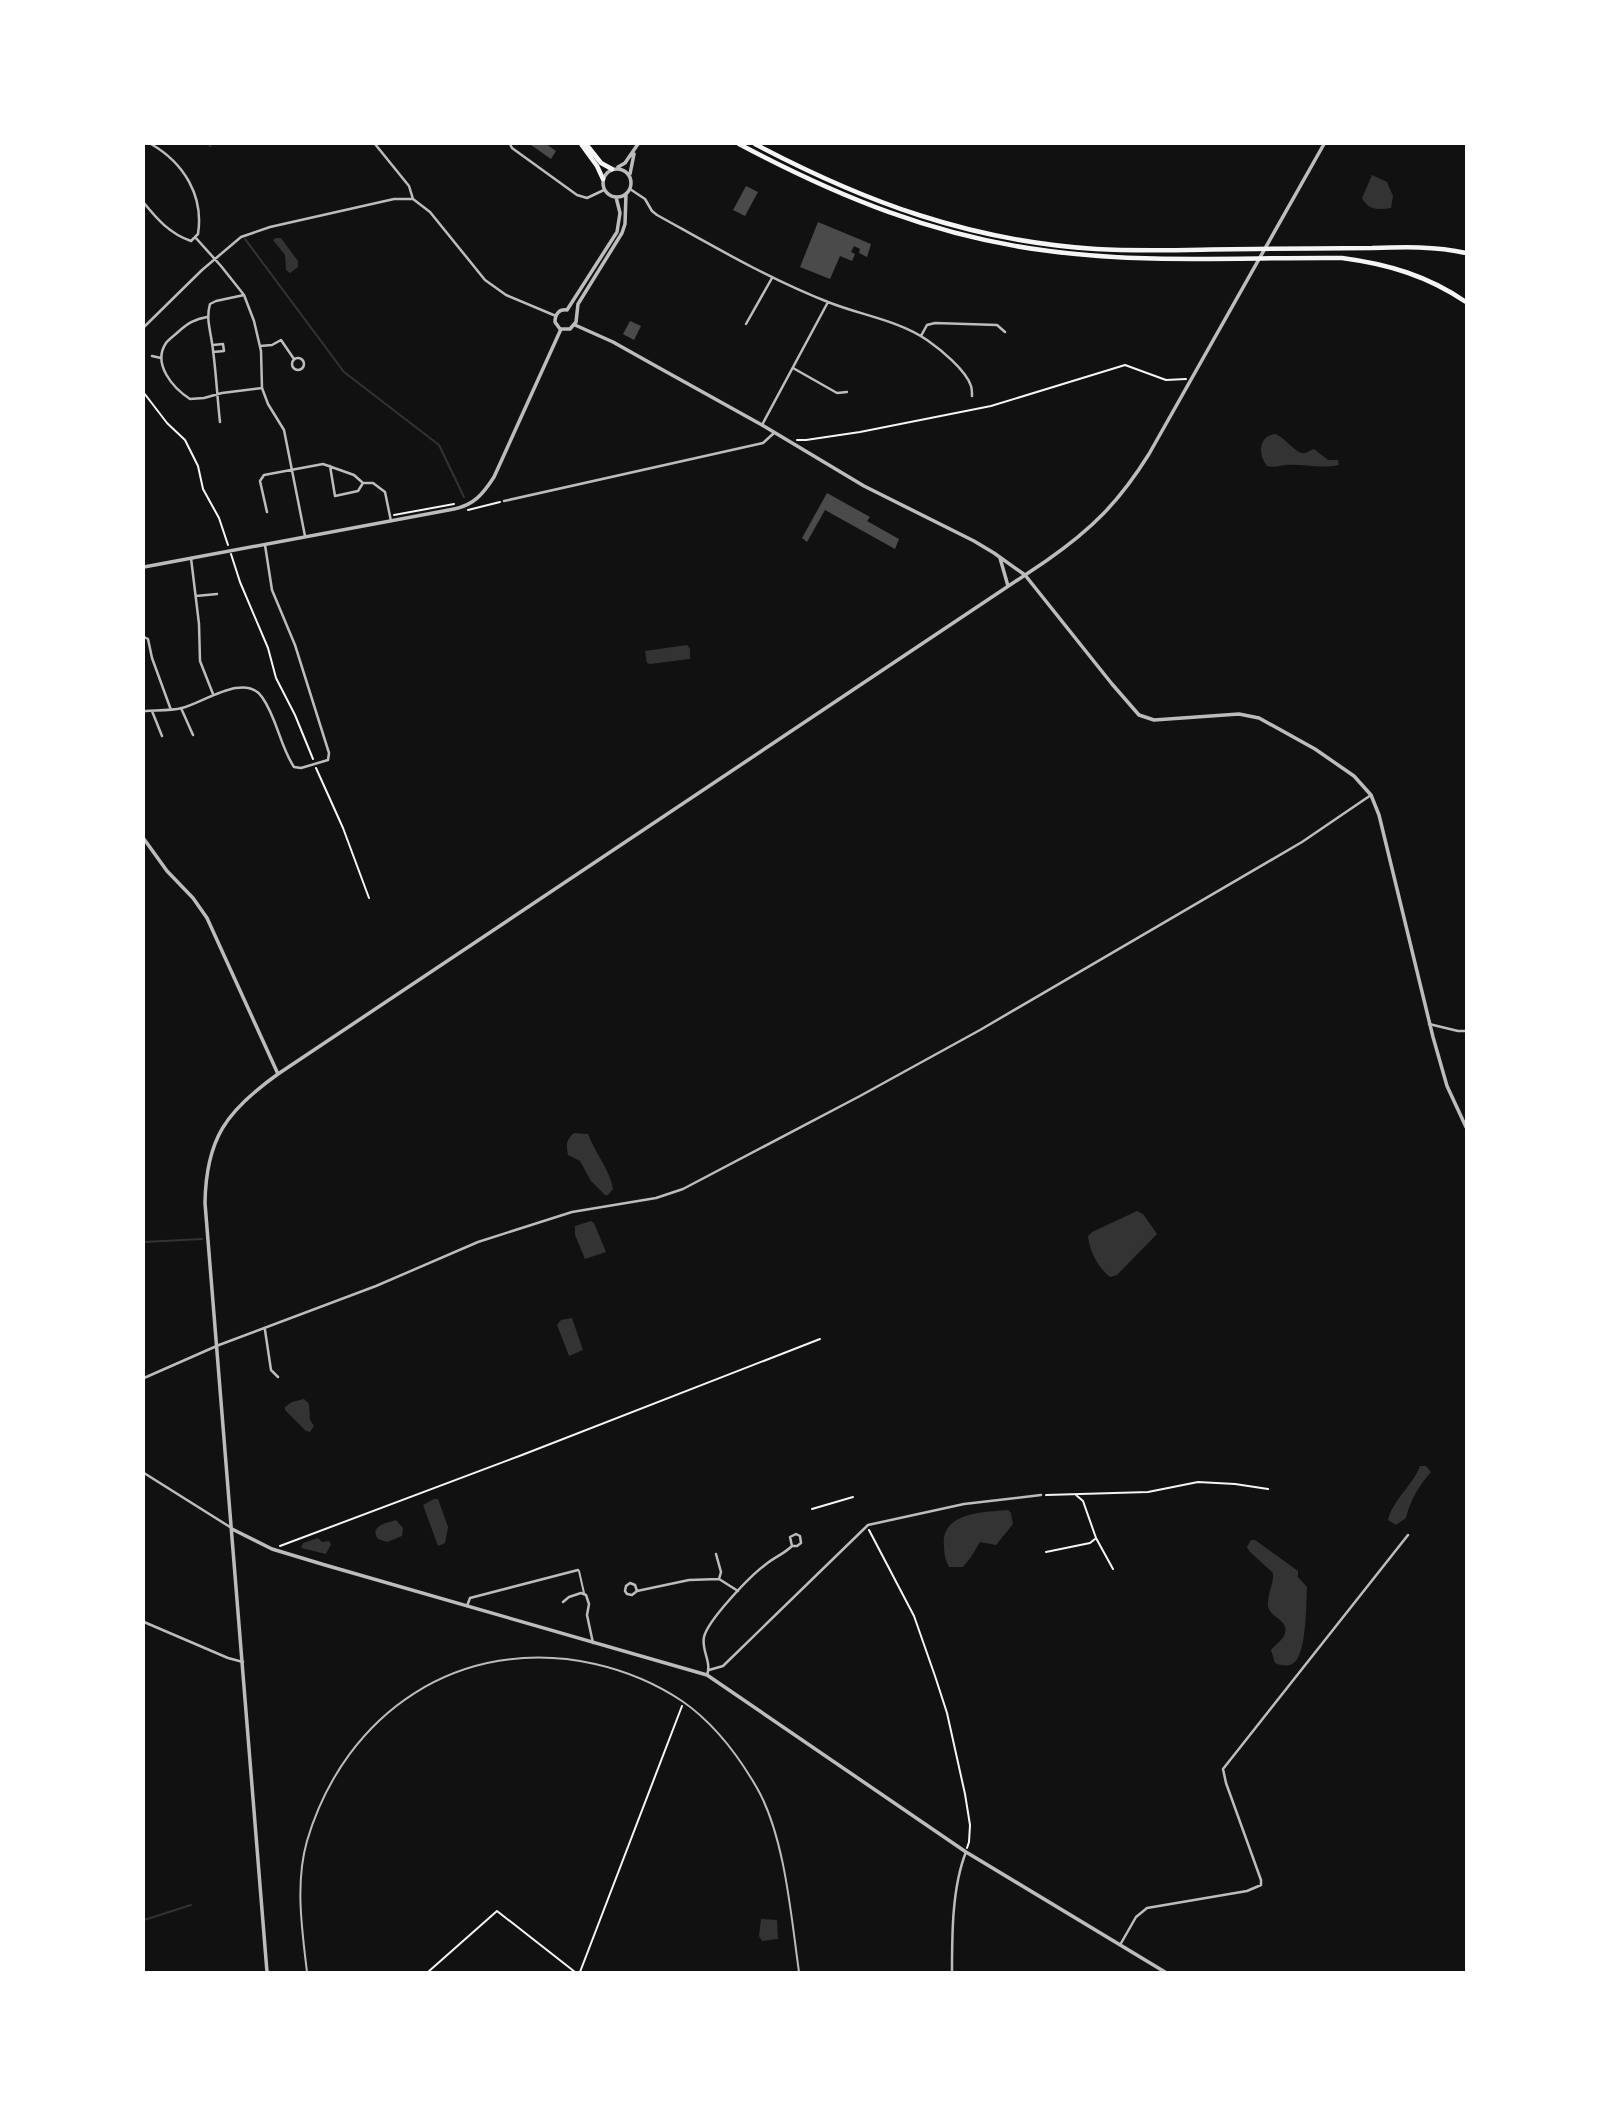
<svg xmlns="http://www.w3.org/2000/svg" width="1610" height="2116" viewBox="0 0 1610 2116" font-family="Quicksand,sans-serif">
<rect width="100%" height="100%" fill="#111"/>
<path fill="#333" d="M1372,175L1387,182L1393,196L1391,208C1378,210 1368,210 1362,198Z
M276,238H281L298,261V267L290,273L286,270L285,255L273,240Z
M1275,434C1284,437 1295,452 1302,453C1306,454 1310,450 1314,449L1328,460H1338L1339,465C1321,469 1303,464 1285,465C1277,466 1275,468 1267,466C1258,455 1258,436 1275,434Z
M687,645L690,649V659L650,664L647,663L645,651Z
M574,1133L588,1134C595,1153 610,1170 613,1189L608,1195H605L591,1181L580,1161L568,1155C566,1145 566,1140 574,1133Z
M1137,1211L1143,1214L1157,1234L1117,1275L1110,1277C1098,1267 1090,1253 1088,1236L1092,1232Z
M591,1221L594,1223L606,1252L585,1259L575,1235V1226Z
M572,1318L583,1350L569,1356L557,1325L561,1320Z
M304,1399L309,1404L310,1420L314,1426L310,1432L306,1431L285,1410V1407L292,1402Z
M1420,1466H1426L1431,1472C1419,1486 1410,1500 1406,1518L1396,1525L1388,1520C1393,1499 1412,1487 1420,1466Z
M434,1499H438L448,1527L445,1543L438,1546L423,1505Z
M1008,1510L1011,1513L1013,1524L996,1545L980,1542L971,1557L963,1567H949C945,1560 944,1553 944,1546C940,1512 985,1512 1008,1510Z
M396,1520L403,1528L402,1536L387,1542L378,1539C369,1526 386,1523 396,1520Z
M318,1538L322,1542L329,1541L331,1544L326,1554L301,1548L303,1543Z
M1251,1540H1255L1298,1571V1577L1307,1587C1306,1603 1307,1658 1292,1664C1286,1667 1280,1665 1275,1663L1271,1650C1275,1645 1284,1639 1285,1633C1289,1620 1270,1618 1268,1606C1267,1594 1274,1584 1273,1573L1249,1551L1247,1547Z
M761,1919L777,1920L778,1939L762,1941L759,1936Z"/>
<g fill="none" stroke-linecap="round" stroke-linejoin="round">
<path stroke="#333" stroke-width="2" d="M209,144L210,146
M245,239L344,372L439,445L464,497
M144,1242L202,1239
M144,1920L191,1905"/>
</g>
<path fill="#4a4a4a" d="M533,144H546L556,151L551,159L531,145Z
M746,186L758,192L745,216L733,210Z
M818,222L871,244L867,257L859,253L860,249L854,246L851,252L855,254L852,261L840,256L830,279L800,267Z
M630,321L641,326L634,340L623,334Z
M827,493L870,517L867,521L899,539L895,549L825,510L807,542L802,538Z"/>
<g fill="none" stroke-linecap="round" stroke-linejoin="round">
<path stroke="#f5f5f5" stroke-width="2" d="M144,393L167,423L185,440L198,466L203,489L219,518L228,545
M797,440H806L860,432L991,406L1125,365L1166,380L1186,379
M468,510L500,502
M394,515L454,504
M231,554L240,582L268,648L276,678L295,715L313,759
M316,768L343,828L369,898
M1046,1495L1148,1492L1198,1482L1235,1484L1268,1489
M1076,1495L1083,1501L1096,1538L1113,1569
M812,1509L853,1497
M869,1530L914,1616L935,1676L947,1713L965,1794L970,1825L969,1842L967,1848
M280,1546L522,1455L820,1339
M1046,1552L1090,1543L1095,1539
M428,1972L497,1911L575,1972
M580,1972L682,1706"/>
<path stroke="#bcbcbc" stroke-width="2" d="M579,1571L584,1593
M307,1972C302,1930 295,1883 307,1841C345,1712 461,1634 595,1664C626,1671 655,1683 682,1701C714,1723 738,1755 757,1788C785,1837 791,1916 799,1972"/>
<path stroke="#bcbcbc" stroke-width="2.5" d="M151,144C184,163 204,196 198,234L195,237L221,266L244,295L254,321L261,351L262,388L268,404L284,430L305,536
M375,144L409,186L413,199L430,212L485,280L506,295L556,316
M510,144L512,148L577,195L587,198L604,190
M630,189L645,199L652,211L657,215C713,246 769,279 828,302C860,315 898,320 927,340C940,349 966,370 971,386C972,389 972,393 972,396
M144,203C157,219 170,234 191,241L194,238
M207,317C195,319 188,323 178,332C175,335 169,339 166,343C152,364 173,388 190,399L204,398L222,393L262,388
M746,324L772,278
M144,327L202,270L241,237L270,227L394,199H413
M921,336L927,325L935,323L997,325L1005,332
M213,345L223,344L224,351L213,352
M260,346L272,345L281,340L294,359
M152,356L161,358
M292 364a6 6 0 1 1 12 0a6 6 0 1 1-12 0Z
M793,368L837,393L847,392
M220,422C217,396 216,369 212,343C210,329 206,318 210,304L216,301L244,295
M762,425L828,302
M330,466L335,496L358,491L363,483
M504,501L763,443L774,433
M267,512L260,481L264,475L323,464L354,475L363,483H373L385,492L391,521
M191,558L199,624L200,661L213,694
M196,596L217,594
M144,637L148,639L152,658L171,710
M181,708L193,735
M144,711C156,710 170,711 182,708C203,703 245,672 262,697C277,718 280,746 294,767L301,768L328,760L329,753L295,645L272,590L265,545
M152,711L162,736
M1429,1024L1458,1031H1466
M265,1330L271,1370L278,1377
M144,1378L219,1345L376,1286L478,1242L572,1212L656,1198L683,1189L860,1096L980,1030L1302,842L1371,795
M144,1473L230,1527
M716,1554L721,1572L719,1579
M637,1591L635,1585L630,1583L626,1586L625,1591L627,1594L632,1595L637,1591L689,1580L719,1579L738,1591
M563,1602L569,1597L581,1593L586,1595L589,1604L587,1615L593,1643
M467,1606L470,1598L578,1570
M144,1622L228,1658L243,1662
M709,1670L723,1666L868,1525L964,1504L1041,1495
M707,1675C712,1662 701,1650 704,1637C708,1620 750,1576 765,1565C773,1558 784,1554 792,1546H797L801,1543L800,1536L796,1534L790,1537L792,1546
M1120,1945L1136,1917L1147,1908L1247,1891L1261,1885V1880L1226,1783L1223,1769L1408,1535
M952,1972C952,1935 952,1887 966,1852"/>
<path stroke="#bcbcbc" stroke-width="3.5" d="M618,167L625,163L638,144
M603 183a14 14 0 1 1 28 0a14 14 0 1 1-28 0Z
M630,174L634,154
M567,310L617,232L620,213L616,197
M575,325L613,342L654,365L762,425L864,486L974,541L994,553L1025,575L1112,684L1139,715L1154,720L1239,714L1259,718L1315,749L1354,776L1371,795L1379,815L1433,1037L1447,1086L1466,1127
M560,329L555,322C555,314 559,309 567,310
M561,329H570L576,322L578,304L622,233L625,224L626,194
M1000,558L1008,586
M144,567L454,509C474,505 483,494 494,477L561,329
M144,839L167,871L193,898L207,918L278,1074
M232,1529L272,1549L325,1565L707,1675L966,1852L1165,1972
M267,1972L205,1203C206,1139 226,1111 278,1074L1046,561C1092,529 1119,502 1149,454L1324,144"/>
<path stroke="#f5f5f5" stroke-width="4.5" d="M581,144L597,166L603,179
M586,144L601,163L612,169
M739,144C839,197 936,237 1049,251C1146,264 1245,257 1342,258C1388,264 1428,276 1466,302
M755,144C865,202 970,241 1096,249C1149,252 1202,249 1255,249C1294,249 1333,248 1372,248C1403,247 1435,246 1466,253"/>
</g>
<rect width="1610" height="2116" fill="none" stroke="#ffffff" stroke-width="290"/>
</svg>
